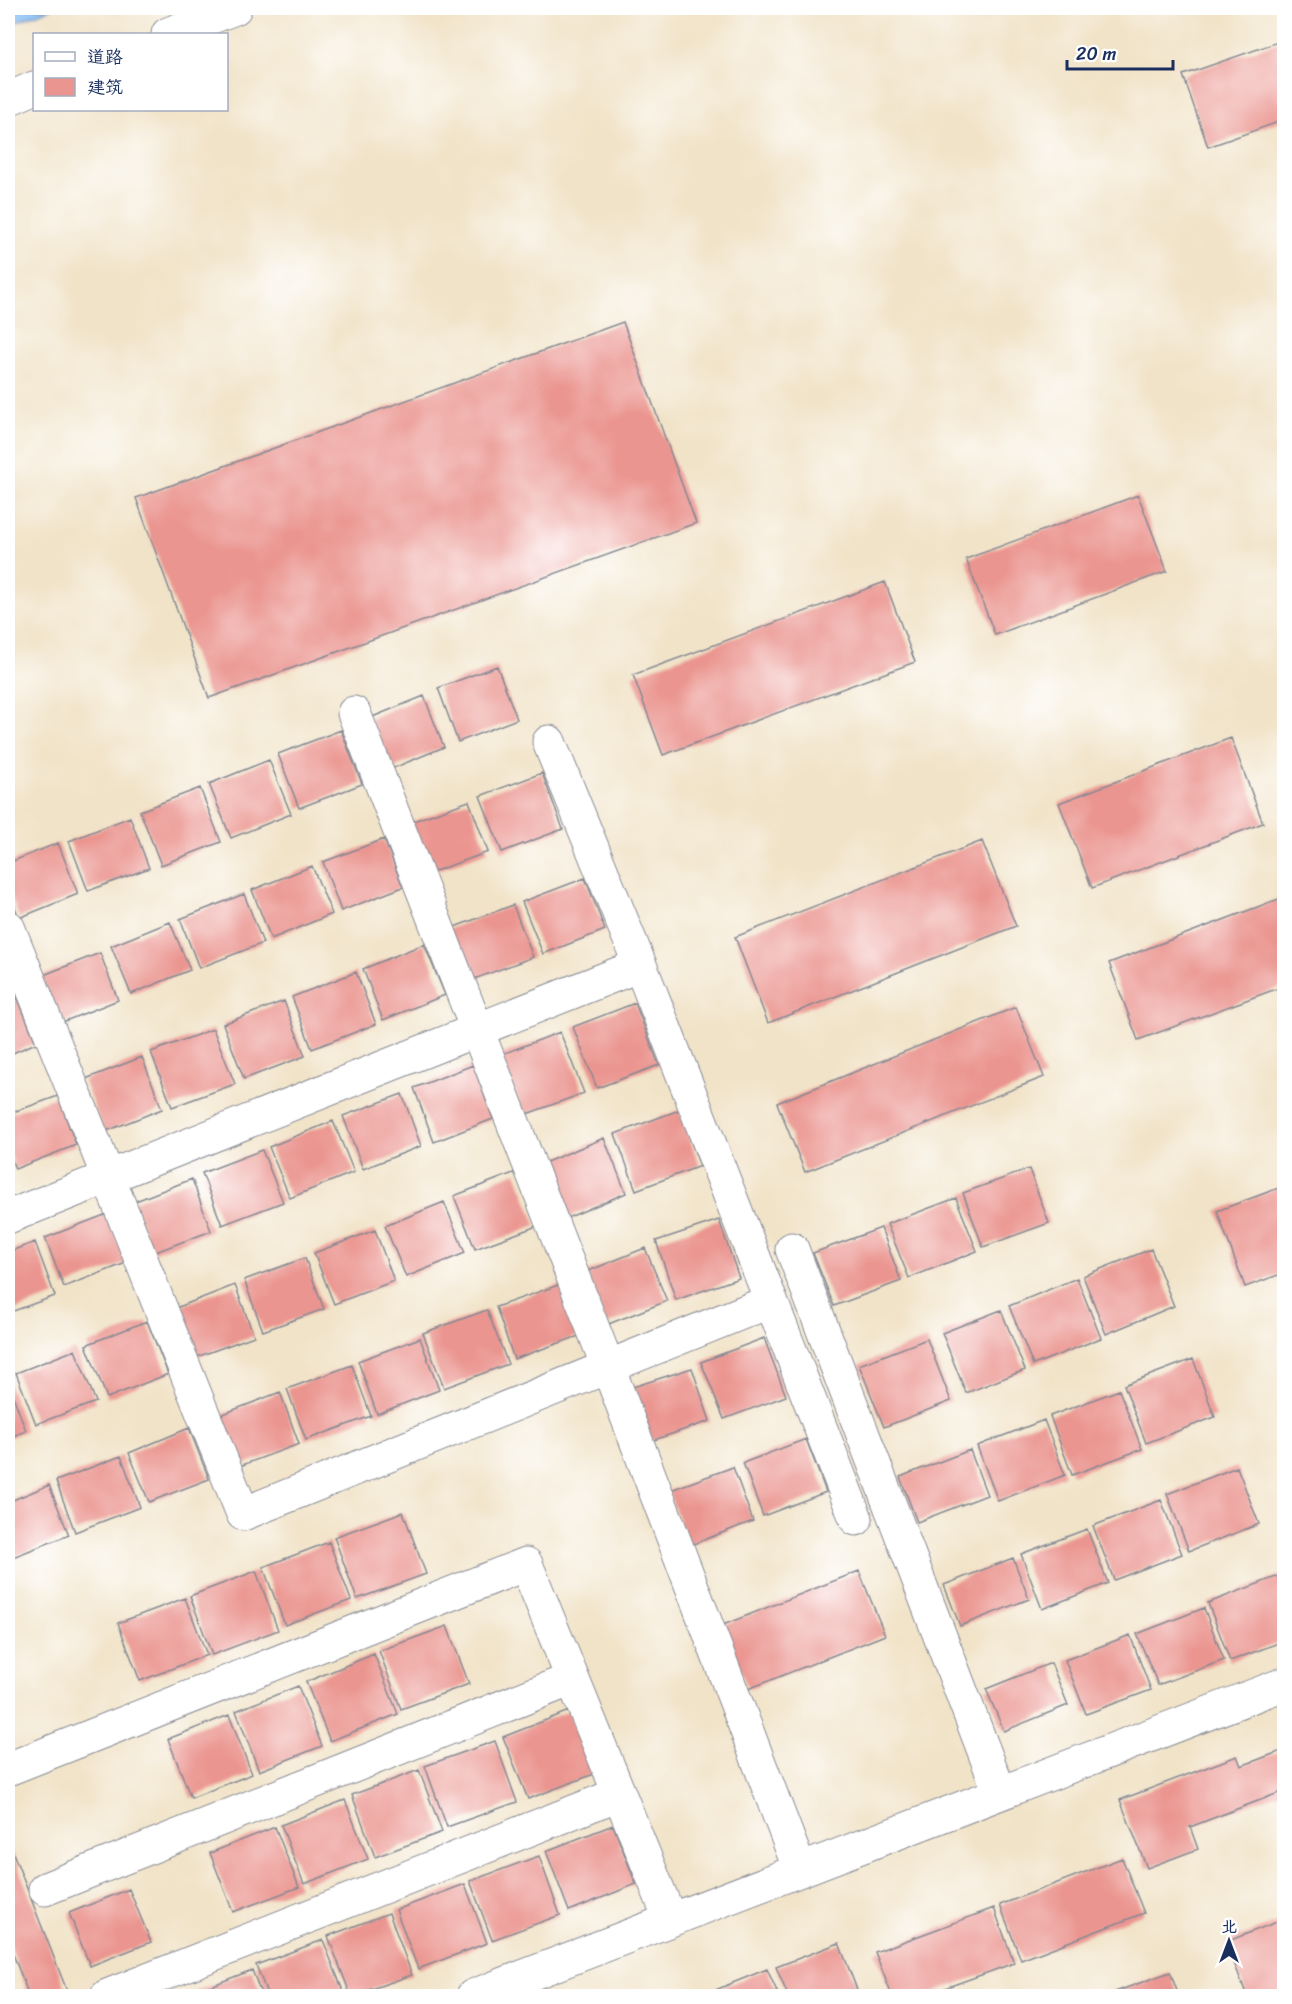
<svg xmlns="http://www.w3.org/2000/svg" width="1292" height="2004" viewBox="0 0 1292 2004" font-family="Sriracha,'LXGW WenKai TC',sans-serif">
<rect width="100%" height="100%" fill="#fff"/>
<filter id="ink" filterUnits="userSpaceOnUse"><feTurbulence type="fractalNoise" baseFrequency=".0167" numOctaves="2"/><feDisplacementMap in="SourceGraphic" scale="12" xChannelSelector="R" yChannelSelector="G"/><feConvolveMatrix kernelMatrix="1 2 1 2 8 2 1 2 1" color-interpolation-filters="sRGB"/></filter>
<filter id="wash" filterUnits="userSpaceOnUse"><feTurbulence type="fractalNoise" baseFrequency=".008" numOctaves="4" result="noise"/><feDisplacementMap in="SourceGraphic" scale="24" xChannelSelector="R" yChannelSelector="G"/><feGaussianBlur stdDeviation="1.35" result="paint"/><feColorMatrix in="noise" values="0 0 0 0 0 0 0 0 0 0 0 0 0 0 0 0 0 1.4 0 .05"/><feComposite in="paint" operator="in"/></filter>
<g filter="url(#wash)">
<rect width="100%" height="100%" fill="#f1e3c8"/>
<path fill="#81bbf2" stroke="#4e75a8" stroke-width="1.5" d="M8,8H53L8,25Z"/>
<g id="blocks">
<path fill="#eb9590" d="M1284,40V120L1208,147L1183,75Z
M623,322L696,523L209,698L136,498Z
M1138,495L1167,571L995,635L966,559Z
M885,582L915,662L663,755L633,675Z
M497,666L517,719L458,742L438,688Z
M424,696L444,747L391,769L370,718Z
M341,730L362,784L299,808L278,754Z
M1231,738L1263,823L1092,888L1059,803Z
M269,760L291,814L231,838L209,784Z
M542,773L563,829L502,852L480,796Z
M200,788L221,842L161,865L140,811Z
M469,801L488,852L427,874L408,823Z
M130,817L149,868L88,891L69,841Z
M384,839L403,887L341,911L323,862Z
M982,841L1016,926L768,1023L735,937Z
M58,843L78,894L19,918L8,888V863Z
M312,866L332,914L271,939L252,890Z
M585,878L605,930L543,954L522,902Z
M244,894L263,943L199,968L180,919Z
M1284,897V986L1138,1040L1109,963Z
M513,905L533,957L469,981L449,929Z
M170,922L190,970L131,994L111,946Z
M424,944L445,995L383,1020L363,969Z
M100,953L118,1000L60,1023L41,976Z
M356,972L376,1024L312,1049L292,997Z
M14,989L36,1043L8,1055V991Z
M284,1001L305,1056L244,1079L223,1024Z
M635,1003L659,1065L597,1088L573,1027Z
M1016,1007L1044,1077L805,1172L777,1103Z
M213,1029L235,1084L172,1107L151,1052Z
M560,1032L584,1093L524,1115L500,1055Z
M142,1057L162,1109L104,1132L83,1080Z
M473,1065L493,1119L434,1142L414,1088Z
M402,1094L421,1146L363,1169L343,1116Z
M58,1096L76,1145L15,1169L8,1149V1114Z
M679,1110L700,1166L636,1190L615,1134Z
M333,1121L354,1172L290,1198L269,1147Z
M604,1138L626,1193L567,1218L544,1163Z
M262,1150L283,1202L222,1225L202,1173Z
M1029,1169L1049,1223L983,1247L963,1193Z
M516,1172L537,1226L475,1249L454,1196Z
M192,1179L211,1231L153,1253L133,1202Z
M1284,1186V1273L1245,1287L1217,1211Z
M956,1198L977,1251L909,1278L887,1224Z
M444,1202L465,1253L406,1277L385,1226Z
M107,1214L126,1263L64,1287L45,1238Z
M719,1220L739,1278L676,1300L656,1241Z
M881,1228L901,1281L834,1306L813,1253Z
M375,1230L394,1281L334,1304L314,1253Z
M35,1242L55,1296L8,1313V1252Z
M645,1248L667,1301L606,1325L586,1272Z
M1151,1249L1174,1306L1106,1334L1083,1276Z
M305,1258L324,1309L263,1331L244,1280Z
M1077,1278L1101,1338L1033,1365L1009,1306Z
M561,1284L579,1336L514,1359L496,1307Z
M235,1285L254,1336L194,1358L176,1308Z
M487,1310L508,1364L444,1388L423,1333Z
M1001,1310L1025,1370L966,1393L942,1333Z
M147,1321L168,1374L107,1398L86,1345Z
M420,1338L439,1390L377,1414L358,1361Z
M764,1338L786,1396L724,1419L701,1362Z
M927,1339L951,1401L884,1427L859,1365Z
M75,1350L96,1402L36,1424L16,1373Z
M1193,1359L1215,1417L1146,1443L1124,1385Z
M352,1365L371,1416L306,1440L287,1389Z
M692,1368L710,1421L651,1441L633,1387Z
M8,1382L26,1431L8,1438Z
M1119,1390L1142,1449L1072,1475L1050,1416Z
M280,1392L299,1444L237,1467L218,1416Z
M1044,1420L1065,1475L998,1501L977,1446Z
M189,1428L209,1479L149,1502L129,1453Z
M806,1439L826,1492L763,1516L743,1463Z
M970,1450L987,1495L917,1522L900,1477Z
M121,1456L140,1507L75,1532L56,1481Z
M733,1467L753,1521L688,1546L668,1491Z
M1237,1467L1259,1524L1189,1551L1167,1494Z
M49,1485L69,1535L8,1559V1502Z
M1161,1500L1182,1554L1114,1580L1093,1526Z
M403,1512L426,1574L357,1599L334,1537Z
M1087,1529L1108,1583L1042,1609L1021,1554Z
M329,1542L351,1600L285,1625L263,1567Z
M1013,1558L1029,1599L960,1626L944,1585Z
M256,1571L278,1630L212,1655L190,1596Z
M859,1571L885,1635L748,1689L723,1625Z
M1281,1575L1284,1586V1641L1230,1661L1208,1603Z
M185,1598L207,1655L140,1681L118,1623Z
M1204,1608L1224,1660L1158,1685L1137,1634Z
M447,1626L469,1684L401,1709L379,1651Z
M1130,1635L1151,1690L1086,1714L1065,1660Z
M374,1654L398,1714L330,1741L306,1682Z
M1051,1663L1068,1705L1004,1731L986,1689Z
M298,1686L322,1746L259,1771L236,1711Z
M569,1711L594,1774L528,1799L503,1737Z
M229,1715L252,1774L191,1798L168,1739Z
M495,1741L517,1802L447,1827L425,1766Z
M1284,1750V1791L1190,1827L1198,1849L1147,1868L1120,1800L1237,1756L1241,1766Z
M419,1770L442,1832L375,1857L352,1795Z
M345,1800L368,1859L304,1884L281,1825Z
M613,1825L636,1884L569,1911L546,1851Z
M275,1827L299,1887L233,1912L210,1853Z
M8,1840L69,1996H29L8,1941Z
M539,1856L560,1915L492,1940L470,1881Z
M1122,1858L1144,1913L1021,1960L1000,1905Z
M465,1884L487,1943L418,1969L396,1910Z
M129,1889L151,1942L90,1966L69,1913Z
M994,1908L1014,1963L923,1996H892L875,1952Z
M389,1913L412,1975L351,1996L328,1936Z
M1284,1919V1996H1247L1226,1942Z
M323,1940L345,1996H268L256,1965Z
M839,1943L859,1995L854,1996H788L776,1967Z
M767,1969L779,1996H709L708,1993Z
M252,1970L262,1996H187V1995Z
M1170,1972L1179,1996H1104Z"/>
</g>
</g>
<g filter="url(#ink)">
<use href="#blocks" fill-opacity="0" stroke="#868993" stroke-width="1.5"/>
<g fill="none" stroke-linecap="round" stroke-linejoin="round">
<defs>
<path id="minor" d="M168,34L235,8
M8,99L34,88
M354,713L608,1367L800,1870
M549,742L640,965L856,1519
M8,927L243,1514L771,1301
M8,1217L640,965
M792,1249L1000,1793
M8,1769L526,1564L670,1919
M45,1889L572,1679
M107,1996L619,1794
M473,1996L1284,1684"/>
</defs>
<use href="#minor" stroke="#868993" stroke-width="35"/>
<use href="#minor" stroke="#fff" stroke-width="33"/>
</g>
</g>
<rect width="1292" height="2004" fill="none" stroke="#fff" stroke-width="30"/>
<rect x="33" y="33" width="195" height="78" fill="#ffffff" stroke="#a4acbf" stroke-width="1.5"/>
<rect x="45" y="52" width="30" height="9" fill="#ffffff" stroke="#a4acbf" stroke-width="1.5"/>
<text x="87" y="63" font-size="18" fill="#1b2f5e">道路</text>
<rect x="45" y="78" width="30" height="18" fill="#eb9590" stroke="#a4acbf" stroke-width="1.5"/>
<text x="87" y="93" font-size="18" fill="#1b2f5e">建筑</text>
<g transform="translate(1229 1941)" stroke="#ffffff" stroke-width="4.5" paint-order="stroke">
<path d="M0-4.5L10 22L0 15L-10 22Z" fill="#1b2f5e"/>
<text y="-9" font-size="16" font-weight="bold" text-anchor="middle" fill="#1b2f5e">北</text>
</g>
<path d="M1067 60v9h106v-9" fill="none" stroke="#1b2f5e" stroke-width="3"/>
<text x="1076" y="60" font-size="18" fill="#1b2f5e" stroke="#ffffff" stroke-width="4.5" paint-order="stroke">20 m</text>
</svg>
